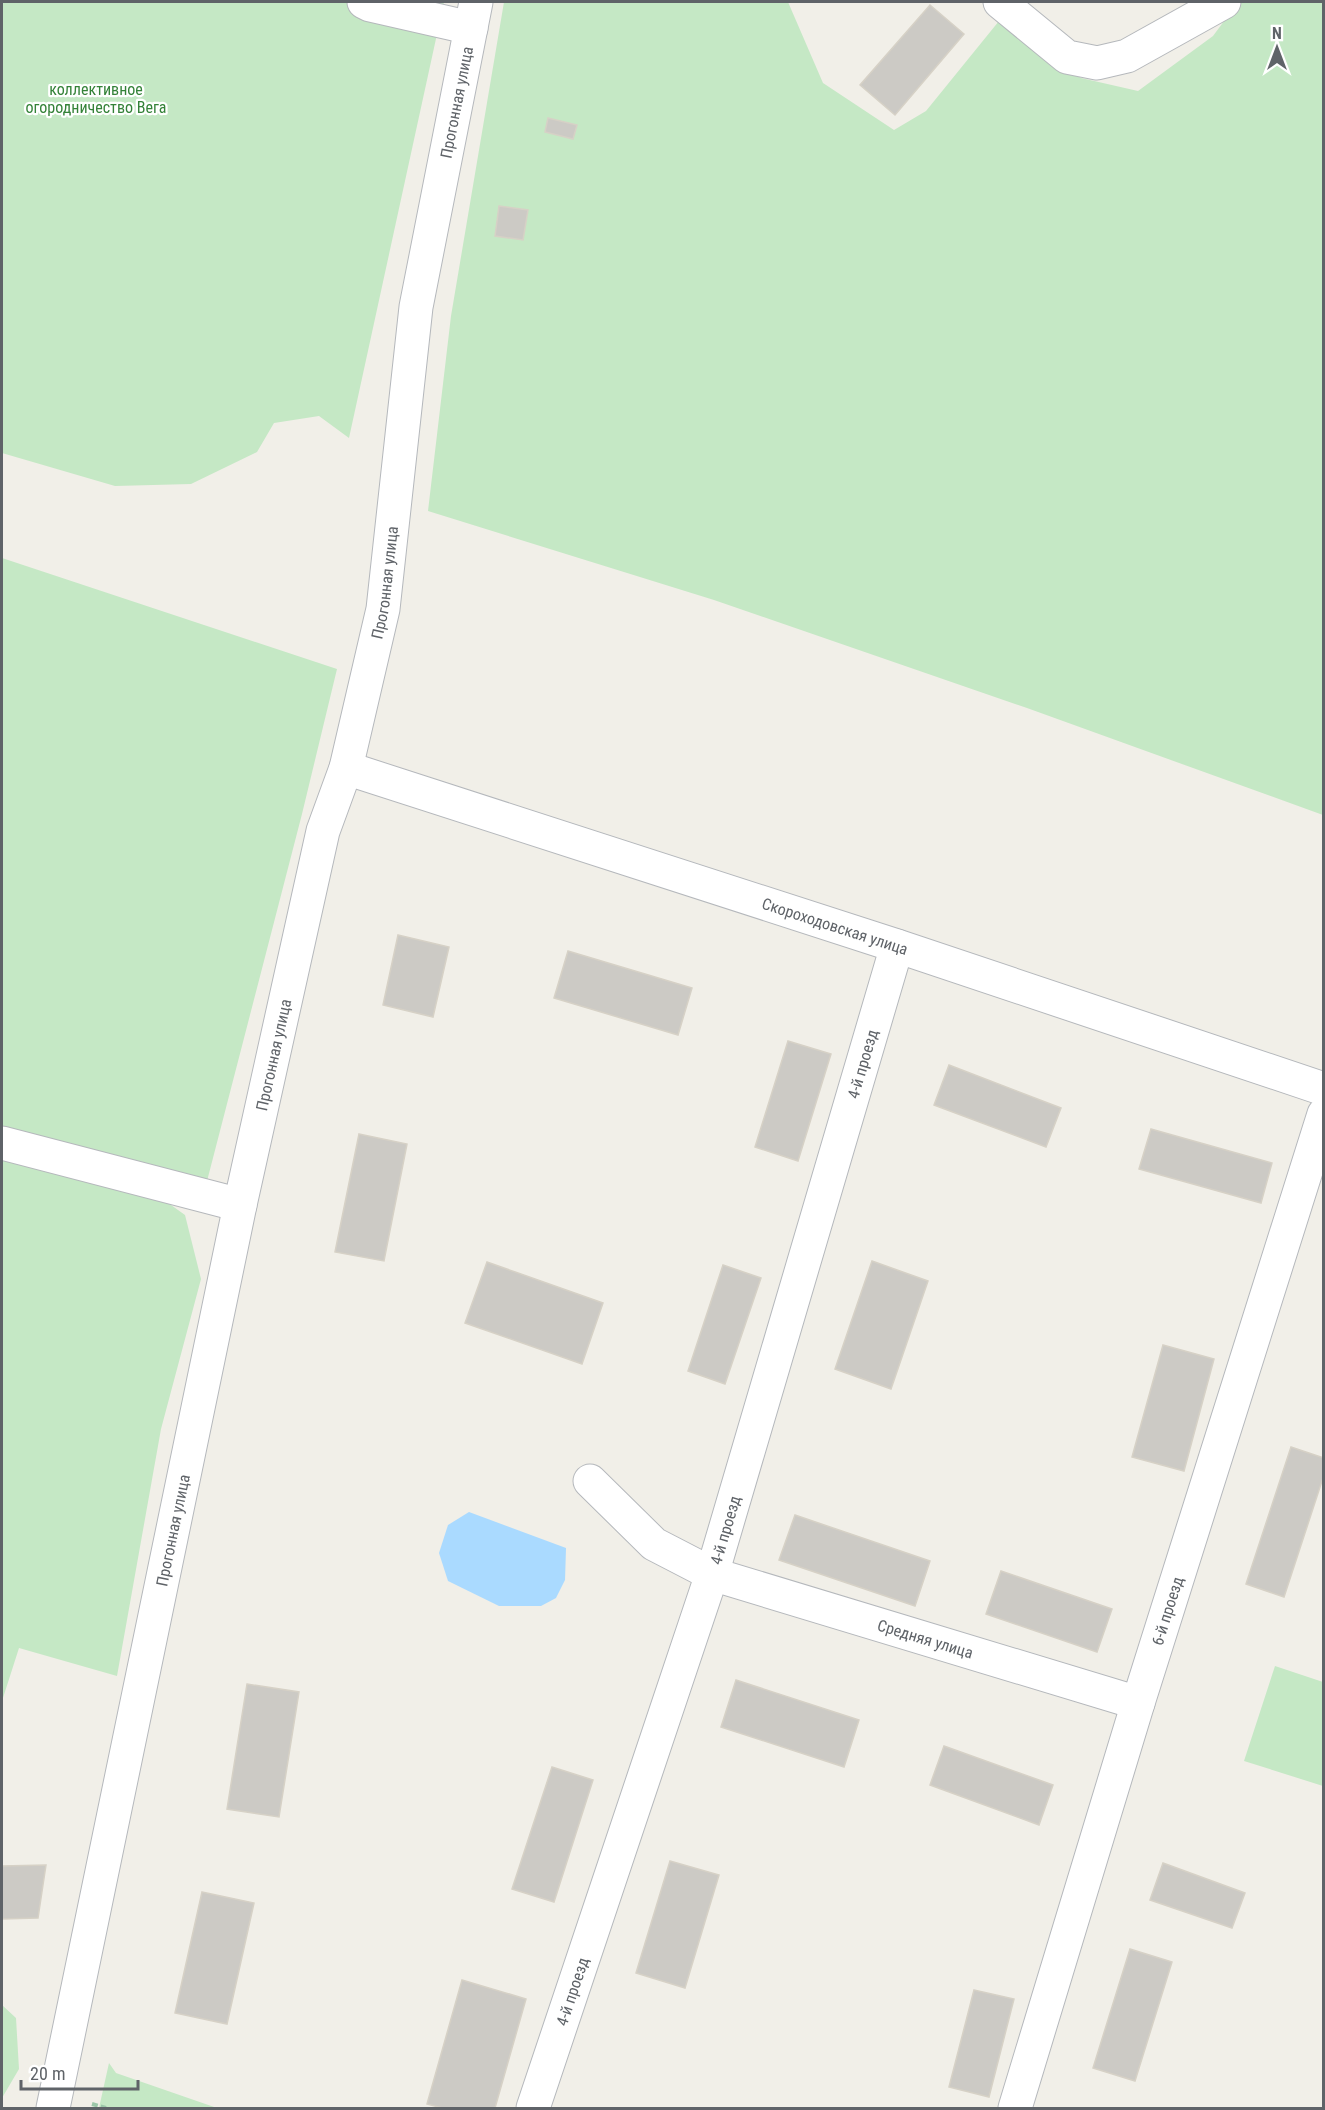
<svg xmlns="http://www.w3.org/2000/svg" width="1325" height="2110" viewBox="0 0 1325 2110" font-family="'Roboto Condensed',sans-serif">
<rect width="100%" height="100%" fill="#f1efe8"/>
<path fill="#c5e8c5" d="M2,2H444L349,438L319,416L274,423L257,452L191,484L115,486L2,453Z
M504,2H788L823,83L894,130L926,111L999,21L1081,78L1138,91L1213,36L1236,5L1244,2H1323V815L1027,708L714,600L428,511L451,316Z
M2,558L337,669L302,814L206,1185L2,1132Z
M2,1155L157,1195L185,1215L201,1279L161,1429L117,1676L19,1648L2,1701Z
M1275,1666L1323,1682V1786L1244,1761Z
M2,2005L16,2018L19,2069L2,2098Z
M109,2063L116,2073L217,2108H99Z"/>
<path fill="#aadaff" d="M469,1512L566,1548L565,1580L556,1598L541,1606H499L448,1581L439,1553L448,1525Z"/>
<path fill="#cccac5" stroke="#d6d1c6" stroke-width="1.5" d="M930,5L964,34L895,115L860,85Z
M548,118L577,125L573,139L545,132Z
M499,206L528,210L523,240L495,236Z
M398,935L449,947L433,1017L383,1005Z
M568,951L692,988L678,1035L554,998Z
M788,1041L831,1054L798,1161L755,1147Z
M949,1065L1061,1108L1046,1147L934,1105Z
M1151,1129L1272,1163L1261,1203L1139,1169Z
M359,1134L407,1144L384,1261L335,1252Z
M872,1261L928,1281L891,1389L835,1369Z
M487,1262L603,1303L582,1364L465,1323Z
M723,1265L761,1278L725,1384L688,1371Z
M1163,1345L1214,1359L1184,1471L1132,1457Z
M1291,1447L1324,1458V1475L1284,1597L1246,1584Z
M795,1515L930,1561L915,1606L779,1560Z
M1001,1571L1112,1609L1097,1652L986,1614Z
M736,1680L859,1720L844,1767L721,1727Z
M247,1684L299,1692L279,1817L227,1809Z
M944,1746L1053,1785L1039,1825L930,1785Z
M552,1767L593,1780L554,1902L512,1889Z
M670,1861L719,1875L685,1988L636,1973Z
M1163,1863L1245,1893L1232,1928L1150,1900Z
M46,1865L38,1918L2,1919V1866Z
M202,1892L254,1903L227,2024L175,2013Z
M1130,1949L1172,1962L1135,2081L1093,2068Z
M462,1980L526,1999L495,2108H442L427,2104Z
M974,1990L1014,1999L989,2097L949,2087Z"/>
<g fill="none" stroke-linecap="round" stroke-linejoin="round">
<defs>
<g id="minor">
<path d="M364,2L370,5L471,28"/>
<path d="M1000,2L1067,57L1097,63L1127,56L1224,2"/>
<path id="s1" d="M346,768L897,946L1324,1089"/>
<path d="M2,1143L240,1205"/>
<path id="s2" d="M590,1481L654,1544L712,1574L1138,1703"/>
<path id="s3" d="M53,2108L240,1205L323,831L346,768L383,609L416,307L476,2"/>
<path id="s4" d="M533,2108L712,1574L897,946"/>
<path id="s5" d="M1015,2108L1138,1703L1324,1114"/>
</g>
</defs>
<use href="#minor" stroke="#b5b8bc" stroke-width="35"/>
<path stroke="#9cc7a9" stroke-width="4" stroke-dasharray="6 3" stroke-linecap="butt" d="M92,2104L106,2108"/>
<use href="#minor" stroke="#fff" stroke-width="33"/>
</g>
<g text-anchor="middle" dominant-baseline="central" stroke-width="4.5" stroke-linejoin="round" paint-order="stroke">
<g font-size="16" fill="#348238" stroke="#fff">
<text x="96" y="89">коллективное<tspan x="96" dy="18">огородничество Вега</tspan></text>
</g>
<g font-size="16" fill="#5f6368" stroke="#fff">
<text stroke="none"><textPath href="#s3" startOffset="2048">Прогонная улица</textPath></text>
<text stroke="none"><textPath href="#s3" startOffset="1562">Прогонная улица</textPath></text>
<text stroke="none"><textPath href="#s1" startOffset="514">Скороходовская улица</textPath></text>
<text stroke="none"><textPath href="#s3" startOffset="1076">Прогонная улица</textPath></text>
<text stroke="none"><textPath href="#s4" startOffset="1095">4-й проезд</textPath></text>
<text stroke="none"><textPath href="#s4" startOffset="609">4-й проезд</textPath></text>
<text stroke="none"><textPath href="#s3" startOffset="590">Прогонная улица</textPath></text>
<text stroke="none"><textPath href="#s5" startOffset="520">6-й проезд</textPath></text>
<text stroke="none"><textPath href="#s2" startOffset="378">Средняя улица</textPath></text>
<text stroke="none"><textPath href="#s4" startOffset="123">4-й проезд</textPath></text>
</g>
</g>
<rect width="1325" height="2110" fill="none" stroke="#5f6368" stroke-width="6"/>
<g transform="translate(1277 48)" stroke="#ffffff" stroke-width="4.5" paint-order="stroke">
<path d="M0-4.5L10 22L0 15L-10 22Z" fill="#5f6368"/>
<text y="-9" font-size="16" font-weight="bold" text-anchor="middle" fill="#5f6368">N</text>
</g>
<path d="M21 2080v9h117v-9" fill="none" stroke="#5f6368" stroke-width="3"/>
<text x="30" y="2080" font-size="18" fill="#5f6368" stroke="#ffffff" stroke-width="4.5" paint-order="stroke">20 m</text>
</svg>
